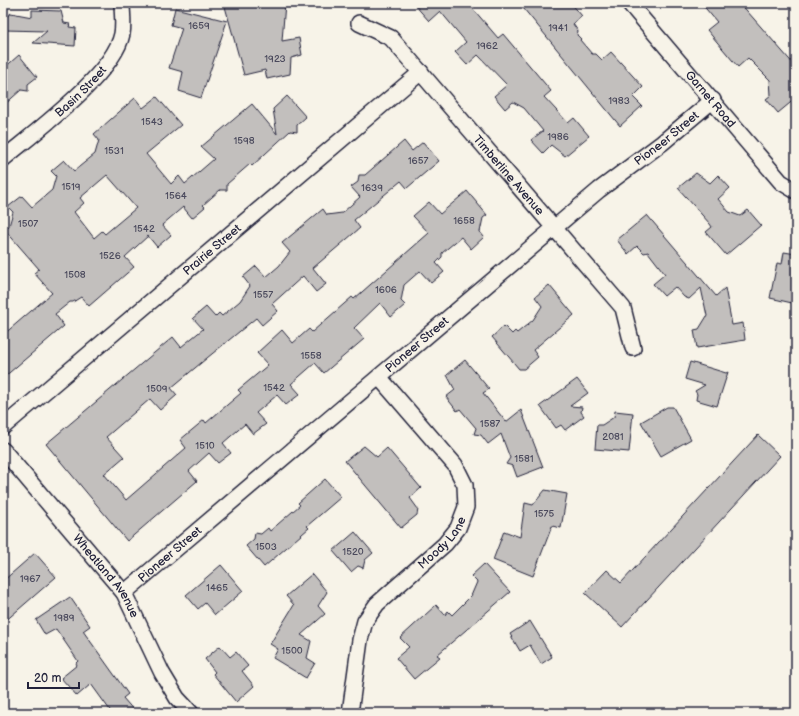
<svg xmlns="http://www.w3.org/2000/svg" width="799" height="716" viewBox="0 0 799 716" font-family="'Balsamiq Sans',sans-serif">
<rect width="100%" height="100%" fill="#f7f3e8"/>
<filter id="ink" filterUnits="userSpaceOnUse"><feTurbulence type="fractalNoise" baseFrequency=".025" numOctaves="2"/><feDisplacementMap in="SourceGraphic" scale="8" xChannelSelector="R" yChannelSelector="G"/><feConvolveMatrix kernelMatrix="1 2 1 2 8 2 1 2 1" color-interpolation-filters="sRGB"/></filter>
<g filter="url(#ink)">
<path fill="#c2bfbd" stroke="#22223b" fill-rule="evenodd" d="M224,3H285L282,41L299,38L302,55L291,58L290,74L267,79L265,70L244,75Z
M413,3H468L498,38L503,34L551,91L544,97L568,123L574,118L589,136L565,156L551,145L543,153L531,140L543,131L524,108L513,102L505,109L494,96L507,85L478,55L467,65L455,52L466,42L440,11L429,21Z
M519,3H571L582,16L573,24L578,31L577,35L581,39L580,40L592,54H596L602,60L611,52L643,87L633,97L642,106L620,126Z
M701,3H740L796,67V98L778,113L766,99L771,95L770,80L748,58L738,67L707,30L717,22Z
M175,8L227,21L201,98L179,91L183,72L169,68L182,28L171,25Z
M32,10L61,11L64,23L70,24L69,27L76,28L75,46L33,43L47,31L4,30L6,17L11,13L32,17Z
M19,55L37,77L28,84V91L21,90L3,106V69Z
M287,96L306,117L297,125V132L290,131L252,166L250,164L227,184V190H220L203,205L205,207L192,218L183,207L162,225L171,235L157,247L148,236L125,257L134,267L89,306L81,297L73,302H70L55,314L64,326L3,378V335L52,293L34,273L39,269L5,230L9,226L13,212L8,207L22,196L32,207L52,190L56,176L51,171L64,160L74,171L95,154L99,140L94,134L135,98L143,108L157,97L181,125L146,154L171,184L179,176L185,184L214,159L201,147L252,104L277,134L273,109ZM107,175L136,208L105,234L102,231L94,238L74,212L84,203L80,198Z
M404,141L412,151L423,142L439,161L407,188L401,181L354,220L360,228L313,268L326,284L316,292L303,276L272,304L278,311L262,325L256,318L207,358L171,388L177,395L160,410L150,399L106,437L124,457L104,474L126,500L186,448L180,440L204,420L206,423L241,393L238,390L268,365L257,353L282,330L293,343L309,329L312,332L352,297L354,299L429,233L413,216L429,202L440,214L467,191L487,215L483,218L480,232L484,237L471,249L461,237L442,253V257L436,263L444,272L431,283L420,271L404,285L401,301L405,305L391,317L380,303L354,328L364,339L324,373L315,363L291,384L300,394L286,405L277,395L256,413L266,424L253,434L245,424L223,443L231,453L218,463L209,453L189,471L197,481L127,541L46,444L173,337L181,347L203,329L193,318L206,307L215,317L219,313L222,316L240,301L250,286L243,277L256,266L266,277L279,266L290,252L282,243L323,209L327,215L342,213L360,197L351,187L358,182L359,175H365Z
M696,173L710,183L718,175L730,188L718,199L729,212L740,216L748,210L761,225L726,255L706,232L712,227L710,224L678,188Z
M647,215L716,296L725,288L732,325L743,323L745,340L697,348L694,330L699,329L707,316L701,288L689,299L684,297L675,287L664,296L653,284L665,274L648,252L644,253L637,246L628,254L617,240Z
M784,252L796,254V294H794L792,303L770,298L777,263L782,264Z
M549,285L574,315L533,350L538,357L524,369H519L492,337L504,326L512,334L515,331L517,333L533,320L542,306L535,297Z
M465,360L489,389L483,393L506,422L521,410L543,467L517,477L513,466L506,464L510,458L501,434L488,444L481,435L474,434L476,428L460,409L457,411L446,397L455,390L447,375Z
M690,362L726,373L728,372L717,406L696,400L697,394L695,391L705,385L685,379Z
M577,379L588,393L570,406L582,407L581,412L584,416L565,430L561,425L556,428L540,406Z
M667,407H673L691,439L661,456L641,422Z
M615,411L633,413L629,452L595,449L597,425H602L614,417Z
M758,435L780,456L622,627L585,593L607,570L621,583Z
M364,446L377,457L387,448L421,488L410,498L418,509L417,515L401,528L345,461Z
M325,479L341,497L307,526L309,528L264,567L246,546L254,539L255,533L261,534L268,528L270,531L300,505L298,503Z
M545,490L567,494L561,528L552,526L533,576L493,560L504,531L520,537L525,503L533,505Z
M355,532L373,553L365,560L363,568L358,566L351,572L333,551Z
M35,553L56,577L3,623V581Z
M484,564L510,592L437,655L440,657L414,679L396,658L409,647L400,638L436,605L445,615L448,611L452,615L471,596L477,582L471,576Z
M221,565L243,591L215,615L205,603L198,609L186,595Z
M312,574L327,592L318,606L325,614L301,635L311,641L307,658L315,663L306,678L273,658L278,649L270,644L294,605L286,596Z
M70,597L90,626L83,631L128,694L123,698L136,713H112L91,684L77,696L61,678L77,665L76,663L78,661L56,629L45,635L36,620Z
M530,621L552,657L541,664L530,645L520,651L510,634Z
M220,646L230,657L236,652L248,666L242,671L254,686L236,702L213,674L215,672L205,659Z"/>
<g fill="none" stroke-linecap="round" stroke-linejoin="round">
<defs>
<g id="minor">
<path id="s1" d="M629,3L781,182L796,191"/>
<path id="s2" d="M359,23L391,38L623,308L633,348"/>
<path id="s3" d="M3,159C35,132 114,74 122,34C124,24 122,13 122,3"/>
<path id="s4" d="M3,427L421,72"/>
<path id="s5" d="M3,450L124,593L162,673L177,698L191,713"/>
<path id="s6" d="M124,593L599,190L662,143L713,100"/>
<path id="s7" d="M350,713L360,640L365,621L377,604L445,544L458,528L466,507L465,485L455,465L379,377"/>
</g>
</defs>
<use href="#minor" stroke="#22223b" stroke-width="18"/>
<use href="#minor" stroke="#f7f3e8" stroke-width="15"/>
</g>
</g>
<g text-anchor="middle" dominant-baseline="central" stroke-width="4" stroke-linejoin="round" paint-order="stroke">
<g font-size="10" fill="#4a495c">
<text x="199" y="26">1659</text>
<text x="558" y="28">1941</text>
<text x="487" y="46">1962</text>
<text x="275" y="59">1923</text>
<text x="619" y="101">1983</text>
<text x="152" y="122">1543</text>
<text x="558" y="137">1986</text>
<text x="244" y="141">1598</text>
<text x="114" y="151">1531</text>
<text x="418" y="161">1657</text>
<text x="71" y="187">1519</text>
<text x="372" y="188">1639</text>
<text x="176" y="196">1564</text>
<text x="464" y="221">1658</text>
<text x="28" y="224">1507</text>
<text x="144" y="229">1542</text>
<text x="110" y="256">1526</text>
<text x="75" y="275">1508</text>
<text x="386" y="290">1606</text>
<text x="263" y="295">1557</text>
<text x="311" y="356">1558</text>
<text x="274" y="388">1542</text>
<text x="157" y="389">1509</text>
<text x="490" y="424">1587</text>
<text x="613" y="437">2081</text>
<text x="205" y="446">1510</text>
<text x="524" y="459">1581</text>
<text x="544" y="514">1575</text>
<text x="266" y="547">1503</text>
<text x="353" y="552">1520</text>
<text x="30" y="579">1967</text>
<text x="217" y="588">1465</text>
<text x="64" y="618">1989</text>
<text x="292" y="651">1500</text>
</g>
<g font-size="12" fill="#22223b" stroke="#f7f3e8">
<text stroke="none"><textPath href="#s3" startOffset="103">Basin Street</textPath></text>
<text stroke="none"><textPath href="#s1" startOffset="126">Garnet Road</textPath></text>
<text stroke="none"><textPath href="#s6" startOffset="708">Pioneer Street</textPath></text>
<text stroke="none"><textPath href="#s2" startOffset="216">Timberline Avenue</textPath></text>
<text stroke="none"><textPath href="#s4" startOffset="274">Prairie Street</textPath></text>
<text stroke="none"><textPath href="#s6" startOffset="384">Pioneer Street</textPath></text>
<text stroke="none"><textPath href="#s7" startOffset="204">Moody Lane</textPath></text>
<text stroke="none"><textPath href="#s6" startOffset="60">Pioneer Street</textPath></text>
<text stroke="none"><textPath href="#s5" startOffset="163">Wheatland Avenue</textPath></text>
</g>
</g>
<rect width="799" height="716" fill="none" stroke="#f7f3e8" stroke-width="16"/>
<rect x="8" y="8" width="783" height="700" fill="none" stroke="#22223b" stroke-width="1.5" filter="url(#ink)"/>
<path d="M28 682v6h51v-6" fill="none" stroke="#22223b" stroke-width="2"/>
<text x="34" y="682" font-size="12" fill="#22223b" stroke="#f7f3e8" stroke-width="3" paint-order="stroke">20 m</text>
</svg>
